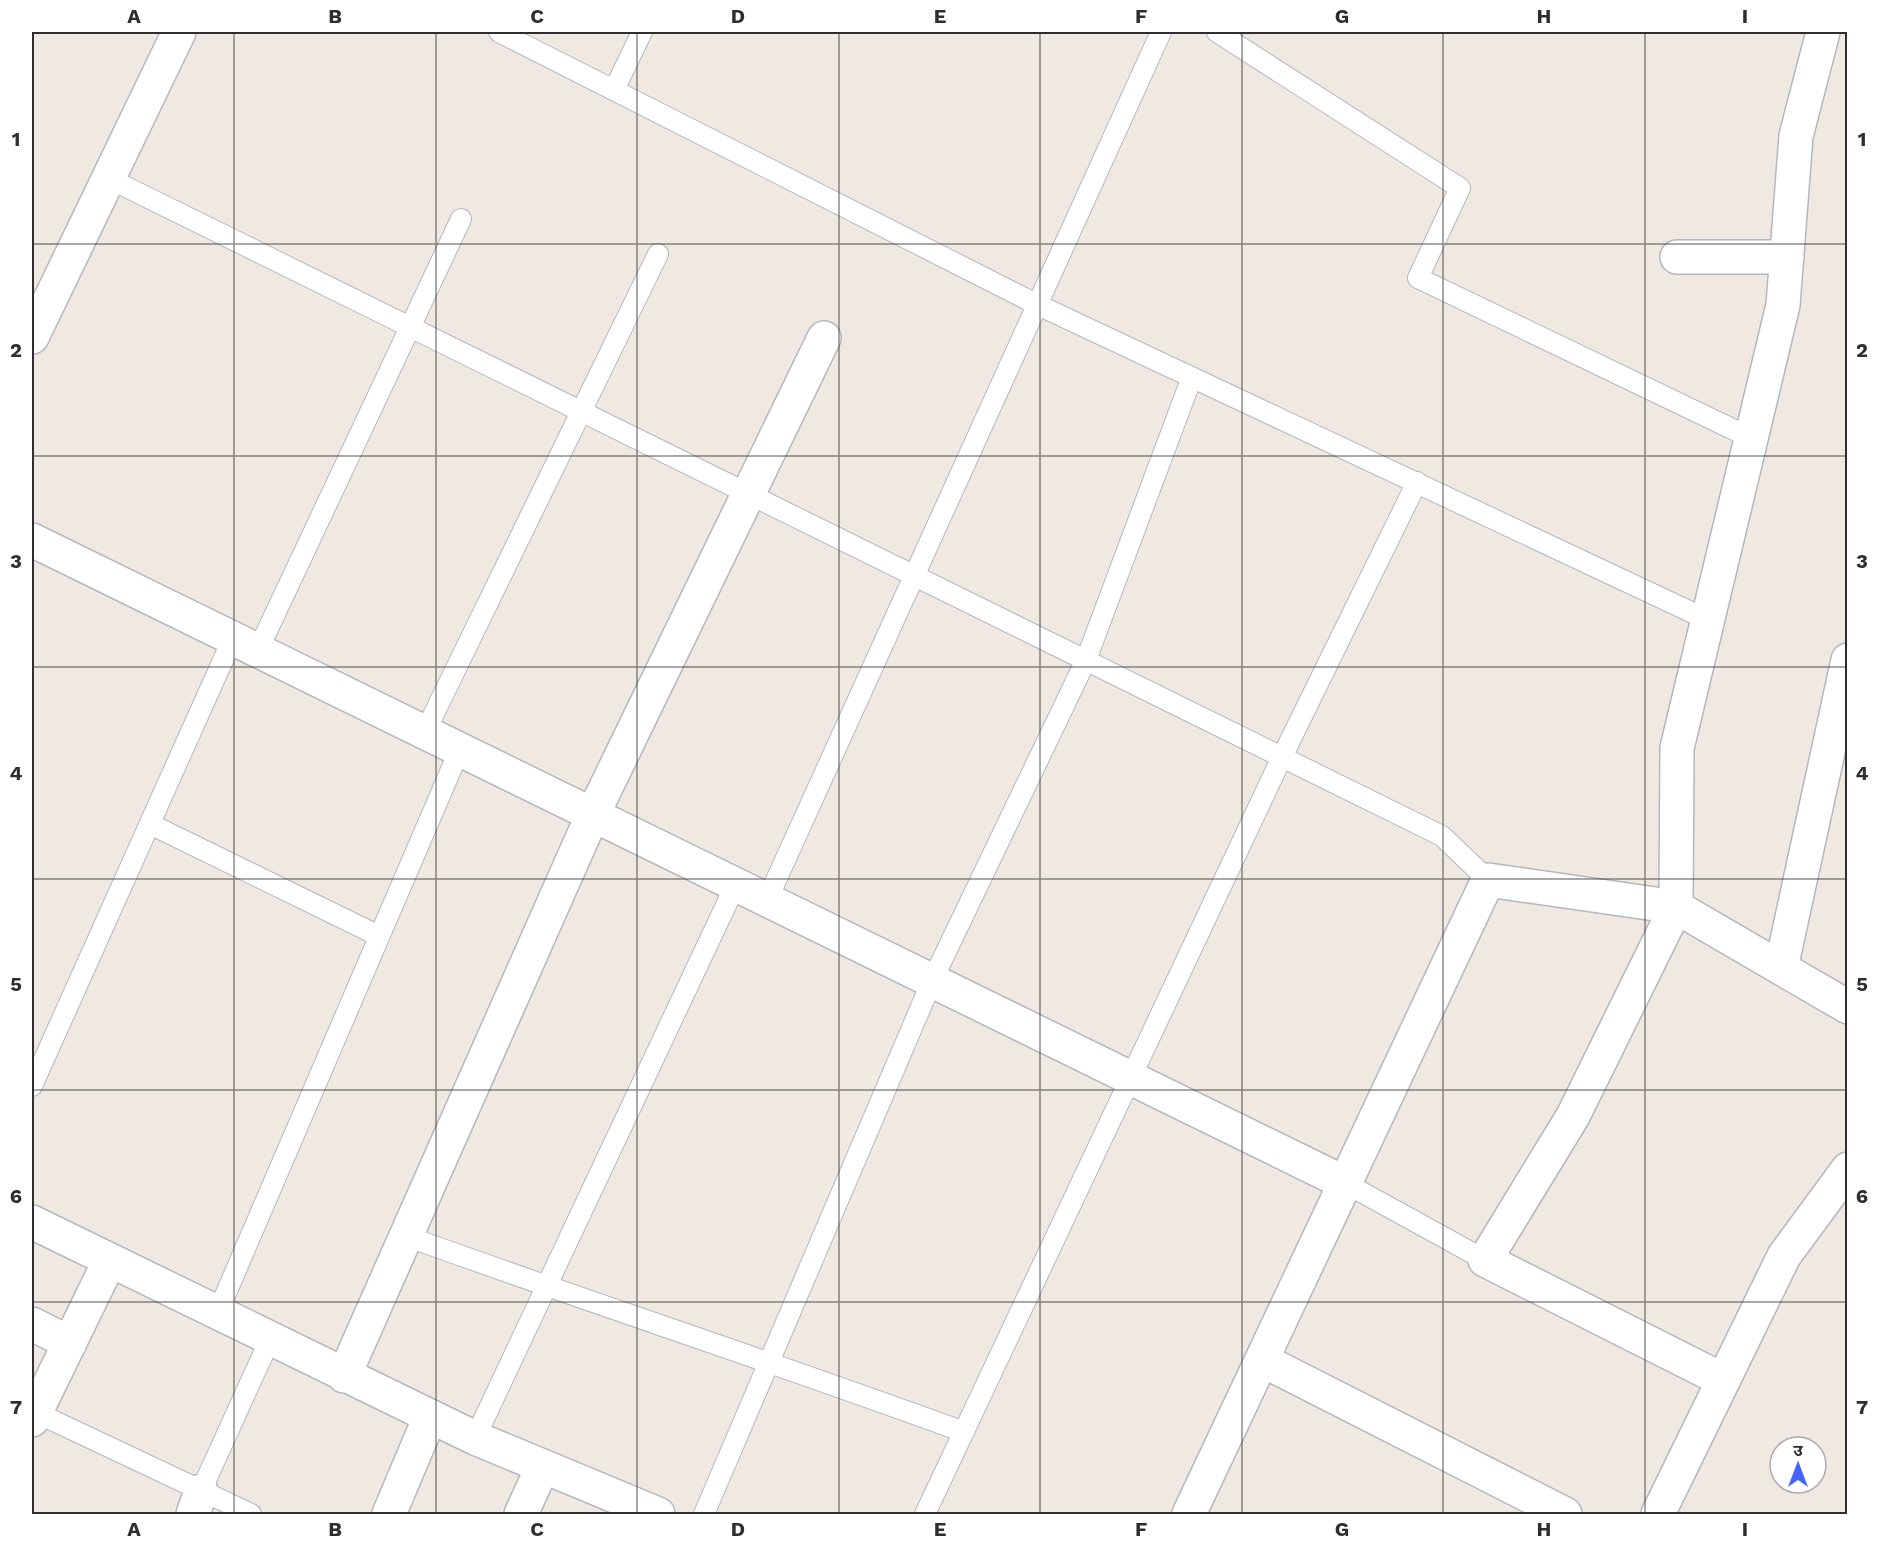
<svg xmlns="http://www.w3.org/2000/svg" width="1879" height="1546" viewBox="0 0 1879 1546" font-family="'Work Sans','Noto Sans Devanagari',sans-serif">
<rect width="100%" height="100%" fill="#efe9e1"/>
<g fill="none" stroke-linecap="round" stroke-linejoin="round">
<defs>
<path id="lane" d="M499,32L1036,304L1708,620
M1217,32L1460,188L1418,278L1751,438
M614,90L642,32
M108,178L1442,836L1488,880
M258,650L461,219
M425,732L658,254
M150,824L379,936
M767,900L1161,32
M32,1086L233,638
M1345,1183L1485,1260
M406,1236C591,1303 779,1364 964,1432
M217,1314L460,749
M35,1412L251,1514
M475,1438L736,884
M201,1491L270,1339
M704,1514L932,981L1086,660L1192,377
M925,1514L1282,757L1417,482"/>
<path id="street" d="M1677,257H1787
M32,337L179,32
M32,540L1345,1183
M1781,968L1848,660
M32,1222L475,1438L658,1514
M32,1324L70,1343
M1262,1360L1565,1514
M344,1376L593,814L824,338
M1723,1380L1485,1260L1573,1116L1676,907L1677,748L1783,305L1796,136L1823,32
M32,1420L109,1262
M193,1514L201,1491
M389,1514L430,1417
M521,1514L543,1466
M1189,1514L1488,880L1676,907L1848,1007
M1658,1514L1784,1256L1848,1169"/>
</defs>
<use href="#lane" stroke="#b4b7c1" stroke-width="22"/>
<use href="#street" stroke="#b4b7c1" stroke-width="36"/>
<use href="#lane" stroke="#fff" stroke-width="20"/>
<use href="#street" stroke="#fff" stroke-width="33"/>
</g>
<path fill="none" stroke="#2e2e2e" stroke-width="1.5" stroke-opacity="0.55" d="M234,32V1514M436,32V1514M637,32V1514M839,32V1514M1040,32V1514M1242,32V1514M1443,32V1514M1645,32V1514M32,244H1848M32,456H1848M32,667H1848M32,879H1848M32,1090H1848M32,1302H1848"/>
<rect width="1879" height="1546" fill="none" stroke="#ffffff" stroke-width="66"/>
<g transform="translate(1798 1465)"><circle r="28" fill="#ffffff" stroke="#ababab" stroke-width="1.5"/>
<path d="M0-4.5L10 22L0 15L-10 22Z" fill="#4264fb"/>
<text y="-9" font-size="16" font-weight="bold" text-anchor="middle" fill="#2e2e2e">उ</text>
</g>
<rect x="33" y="33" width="1813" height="1480" fill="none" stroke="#2e2e2e" stroke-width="2"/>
<g font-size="20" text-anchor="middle" font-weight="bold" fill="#2e2e2e">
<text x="134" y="23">A</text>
<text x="335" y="23">B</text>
<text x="537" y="23">C</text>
<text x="738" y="23">D</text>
<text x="940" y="23">E</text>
<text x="1141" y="23">F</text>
<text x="1342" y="23">G</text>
<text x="1544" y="23">H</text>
<text x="1745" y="23">I</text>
<text x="16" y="146">1</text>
<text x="1862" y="146">1</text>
<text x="16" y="357">2</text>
<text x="1862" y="357">2</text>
<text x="16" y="568">3</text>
<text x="1862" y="568">3</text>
<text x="16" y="780">4</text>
<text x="1862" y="780">4</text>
<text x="16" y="991">5</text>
<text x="1862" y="991">5</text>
<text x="16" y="1203">6</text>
<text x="1862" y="1203">6</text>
<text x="16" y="1414">7</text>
<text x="1862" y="1414">7</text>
<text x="134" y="1536">A</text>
<text x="335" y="1536">B</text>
<text x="537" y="1536">C</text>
<text x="738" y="1536">D</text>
<text x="940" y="1536">E</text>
<text x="1141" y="1536">F</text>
<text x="1342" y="1536">G</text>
<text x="1544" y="1536">H</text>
<text x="1745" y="1536">I</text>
</g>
</svg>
